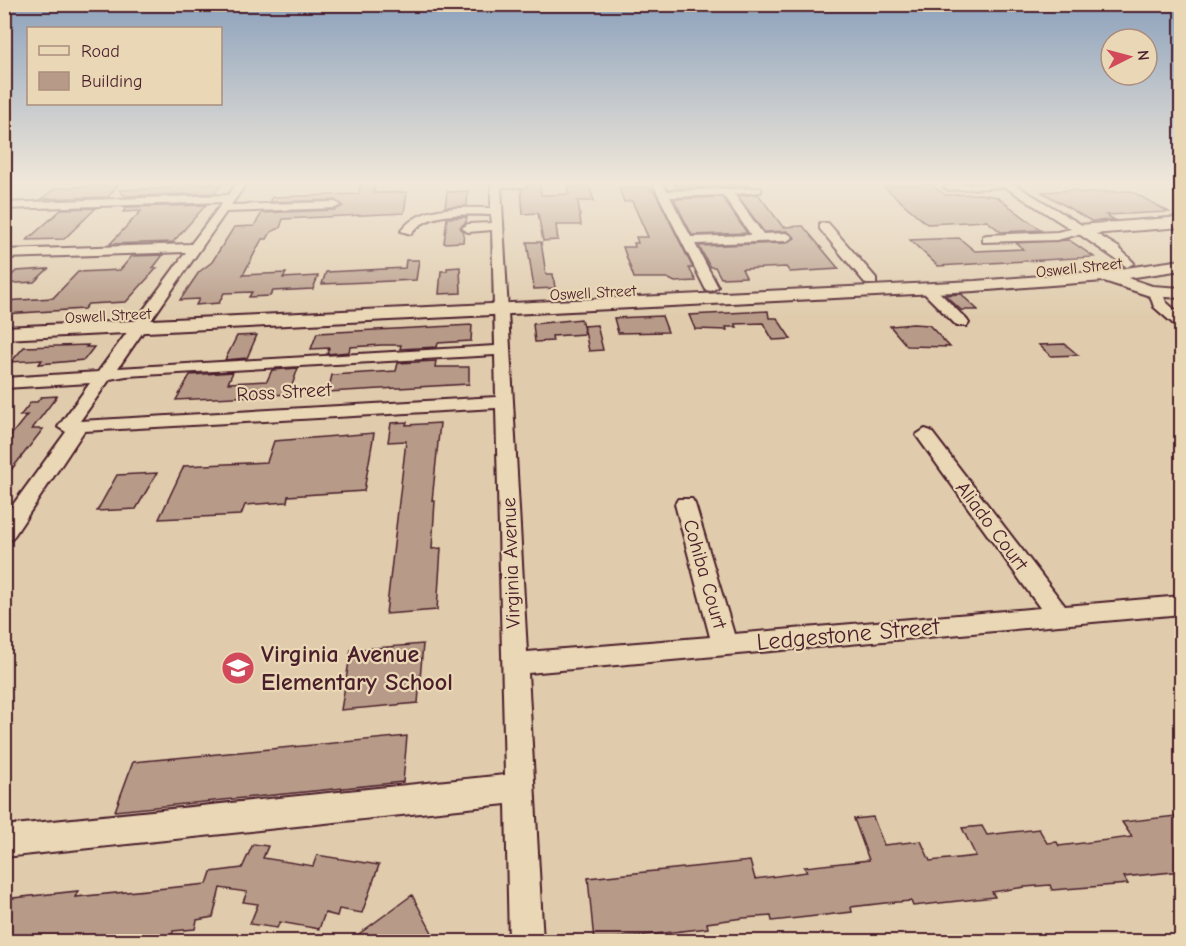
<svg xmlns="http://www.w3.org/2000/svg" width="1186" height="946" viewBox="0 0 1186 946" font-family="'Comic Neue',sans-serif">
<rect width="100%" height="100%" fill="#e0ccad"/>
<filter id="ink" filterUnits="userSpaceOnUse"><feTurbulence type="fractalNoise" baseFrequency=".0167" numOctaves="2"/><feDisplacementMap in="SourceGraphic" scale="12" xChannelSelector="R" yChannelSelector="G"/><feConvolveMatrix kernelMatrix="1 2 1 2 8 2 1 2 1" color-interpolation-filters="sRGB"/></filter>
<g filter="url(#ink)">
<path fill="#b79b88" stroke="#4a1f2b" stroke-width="1.5" d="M175,184H222L215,193L125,196L119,190L170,188Z
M361,184H376L373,193L407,192L404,213L283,219L280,228L271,232L267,239H262L243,275L286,273L283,278L318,276L313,289L273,291L270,296L249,297L252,292L224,293L219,303L196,305L199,299L180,300L199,272L212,262L234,227L254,226L262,213L335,210L343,206L335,200L269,202L272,197L358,194Z
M531,184L540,185L541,195L569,194L567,187L589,186L594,201H578L581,225H556L558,240L543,241L538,213L523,214L521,189Z
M675,184H746L751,186L678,188Z
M931,184L945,195L980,194L997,197L1041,230L1001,232L987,221L927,224L883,186Z
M118,185L108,197L41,199L56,188Z
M648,187L656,194L693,268H689L696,281L675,282L667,278H634L623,247H635L634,243H638L636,237H648L632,201L624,202L619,188Z
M1073,190L1082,193L1131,191L1169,212L1106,215L1115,220L1091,221L1042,192Z
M468,191L467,206L445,207L447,192Z
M758,194L783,227L803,226L839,269L790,272L786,267L742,269L746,277L721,278L715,267H710L699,246L787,243L795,238L787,231L764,232L738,196Z
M722,197L747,233L692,235L674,199Z
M206,205L173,242L110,244L141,211L123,212L127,207Z
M96,208L64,239L27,240L62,209Z
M467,217L466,222L460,227L464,232L463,242L444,243L447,218Z
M959,238L975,251L1023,249L1016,243L1069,240L1094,257L938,266L910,240Z
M527,242H541L546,274H553L555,288L534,289Z
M163,255L153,268H157L126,302L88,304L84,309L4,314V301L53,298L78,272L120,270L132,256Z
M406,260H419L416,280L322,284L326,272L405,268Z
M460,267L461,293L439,294L441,271H447V268Z
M48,269L34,282L4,284L16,271Z
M962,294L965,298L978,310H961L945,295Z
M768,311L769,318H777L791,339L773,340L763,323L735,324L737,327H726L727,330L695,329L689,315Z
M662,316L668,332L618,333L614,318Z
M581,319L585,334L552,336L553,341L535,342L533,324Z
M913,324L929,325L950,347L907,346L890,326Z
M472,325L471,341L438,343L437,347L400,349L401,345H382L350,347L349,352L327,354L329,348L311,349L317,333Z
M597,325L603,350L589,351L584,326Z
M257,335L247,358L225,360L237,336Z
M1065,344L1078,355L1051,356L1039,345Z
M88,345L86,347H94L84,360L39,364L42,360L11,362L24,347Z
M436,361L435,367H469V384L328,392L332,375L396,371L398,363Z
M298,368L289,394L176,400L190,375L233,372L228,383L267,381L272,370Z
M57,396L32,429H43L4,479V444L27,415L20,416L31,402H37L41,397Z
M407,422L406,425L440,423L432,501H435L432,549L441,548L437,610L386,614L406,441L388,442L391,423Z
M374,433L364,491L288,496L287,502L245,505L241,515L159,519L184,466L267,462L274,441Z
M157,473L136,509L97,511L117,475Z
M423,644L418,703L341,710L351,650Z
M407,736L403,782L115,811L133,762Z
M1176,816L1182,824V871L1124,877L1128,884L1052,890L1050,885L1025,887L992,892L995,897L958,901L913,906L911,901L885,903L851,907L852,912L772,921L771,916L743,918L707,923L708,928L594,941L588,878L750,861L755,879L807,872L804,867L869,860L854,819L873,817L884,845L921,841L930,861L976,856L962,828L982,826L987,835L1039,829L1047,843L1057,842L1059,846L1132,837L1122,822Z
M253,844L268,846L263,858L313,866L317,855L379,865L362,913L339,909L337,916L325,913L319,929L280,922L277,928L250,924L258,904L243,902L247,892L220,888L213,917L197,920L195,929L173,931L171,942H4V899L78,891L75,897L207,884L211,872L242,868Z
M412,895L437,942H348L393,909Z"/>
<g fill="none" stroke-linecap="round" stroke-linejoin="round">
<defs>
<path id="minor" d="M236,184H246L231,205L335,202L341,205L335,208L226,212L118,368L495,346L492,230L468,232L462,228L468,224L492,223L491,215C465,215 429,210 411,234L401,231C421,204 461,208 491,208V184H529L524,187H501L527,652L710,637L675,504L678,499H692L695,504L734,634L1040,608L916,435L925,429L931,431L1065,606L1182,596V614L528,673L543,942H509L506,804L4,857V826L505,775L496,408L84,431L12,539L4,541V517L66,432L58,427L90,383L4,388V378L98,372L186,252L4,258V250L191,244L223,202L4,209V203L228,195ZM495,355L496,397L80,421L110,379L126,376Z
M653,184H663L667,191L761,188V192L734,194L763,234L787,233L793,237L787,241L695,244L718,287L711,291L706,290ZM723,195L751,235L691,237L670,197Z
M954,184H1014L1118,247L1134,263L1127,267L1079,234L1057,240L983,242V236L987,235L1057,232L1071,229L1005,187L948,190L943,187Z
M820,223H828L876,278V284H866L820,229Z
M927,284L932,285L967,320L969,323L967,326H957L922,291L920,288Z
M1156,288L1161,289L1166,302L1182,316V328L1177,327L1154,307L1149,292Z"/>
<path id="major" d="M1182,217V227L1079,235L1071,230L1079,225Z
M1182,260V270L1128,278L1152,286L1182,288V298L1150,296L1104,281L975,291L4,339V327L975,281L1105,271Z"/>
</defs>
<use href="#minor" stroke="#4a1f2b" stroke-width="4"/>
<use href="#major" stroke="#4a1f2b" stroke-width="4"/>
<use href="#minor" fill="#ead7b5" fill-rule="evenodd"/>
<use href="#major" fill="#ead7b5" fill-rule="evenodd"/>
</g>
</g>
<linearGradient id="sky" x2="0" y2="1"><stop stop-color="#8da2bc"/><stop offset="0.58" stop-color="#f1e8da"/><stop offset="1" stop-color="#f1e8da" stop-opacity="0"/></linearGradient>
<rect width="1186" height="316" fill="url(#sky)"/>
<defs>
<symbol id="school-disc" viewBox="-11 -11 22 22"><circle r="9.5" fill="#d1495b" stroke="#ead7b5"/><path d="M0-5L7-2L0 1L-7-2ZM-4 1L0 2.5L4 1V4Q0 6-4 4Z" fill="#fff"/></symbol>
</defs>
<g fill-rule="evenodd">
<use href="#school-disc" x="219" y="649" width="38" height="38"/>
</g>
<g text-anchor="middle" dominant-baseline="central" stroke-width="4.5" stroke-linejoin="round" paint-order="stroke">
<g font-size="16" fill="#4a1f2b" stroke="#ead7b5">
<text transform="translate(1079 268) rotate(-6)">Oswell Street</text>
<text transform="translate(593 293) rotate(-3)">Oswell Street</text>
<text transform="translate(108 316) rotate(-3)">Oswell Street</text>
</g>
<g font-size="20" fill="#4a1f2b" stroke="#ead7b5">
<text transform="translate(284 392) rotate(-3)">Ross Street</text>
<text transform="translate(992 526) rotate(53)">Aliado Court</text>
<text transform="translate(511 563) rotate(-92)">Virginia Avenue</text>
<text transform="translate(705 574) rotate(74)">Cohiba Court</text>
</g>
<g font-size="24" fill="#4a1f2b" stroke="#ead7b5">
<text transform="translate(848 634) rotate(-5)">Ledgestone Street</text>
</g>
<g font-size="24" font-weight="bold" fill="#4a1f2b" stroke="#ead7b5" text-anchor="start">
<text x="261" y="654">Virginia Avenue<tspan x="261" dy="28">Elementary School</tspan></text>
</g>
</g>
<rect width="1186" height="946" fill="none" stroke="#ead7b5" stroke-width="24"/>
<rect x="12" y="12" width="1162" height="922" fill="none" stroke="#4a1f2b" stroke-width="2" filter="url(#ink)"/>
<rect x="27" y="27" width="195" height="78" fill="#ead7b5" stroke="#aa8d7e" stroke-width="1.5"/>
<rect x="39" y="46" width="30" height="9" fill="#ead7b5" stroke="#aa8d7e" stroke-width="1.5"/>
<text x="81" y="57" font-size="18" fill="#4a1f2b">Road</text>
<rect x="39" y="72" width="30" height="18" fill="#b79b88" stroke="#aa8d7e" stroke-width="1.5"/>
<text x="81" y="87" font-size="18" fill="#4a1f2b">Building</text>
<g transform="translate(1129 57) rotate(84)"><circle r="28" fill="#ead7b5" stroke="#aa8d7e" stroke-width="1.5"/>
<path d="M0-4.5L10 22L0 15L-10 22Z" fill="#d1495b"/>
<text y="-9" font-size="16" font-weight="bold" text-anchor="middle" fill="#4a1f2b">N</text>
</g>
</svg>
